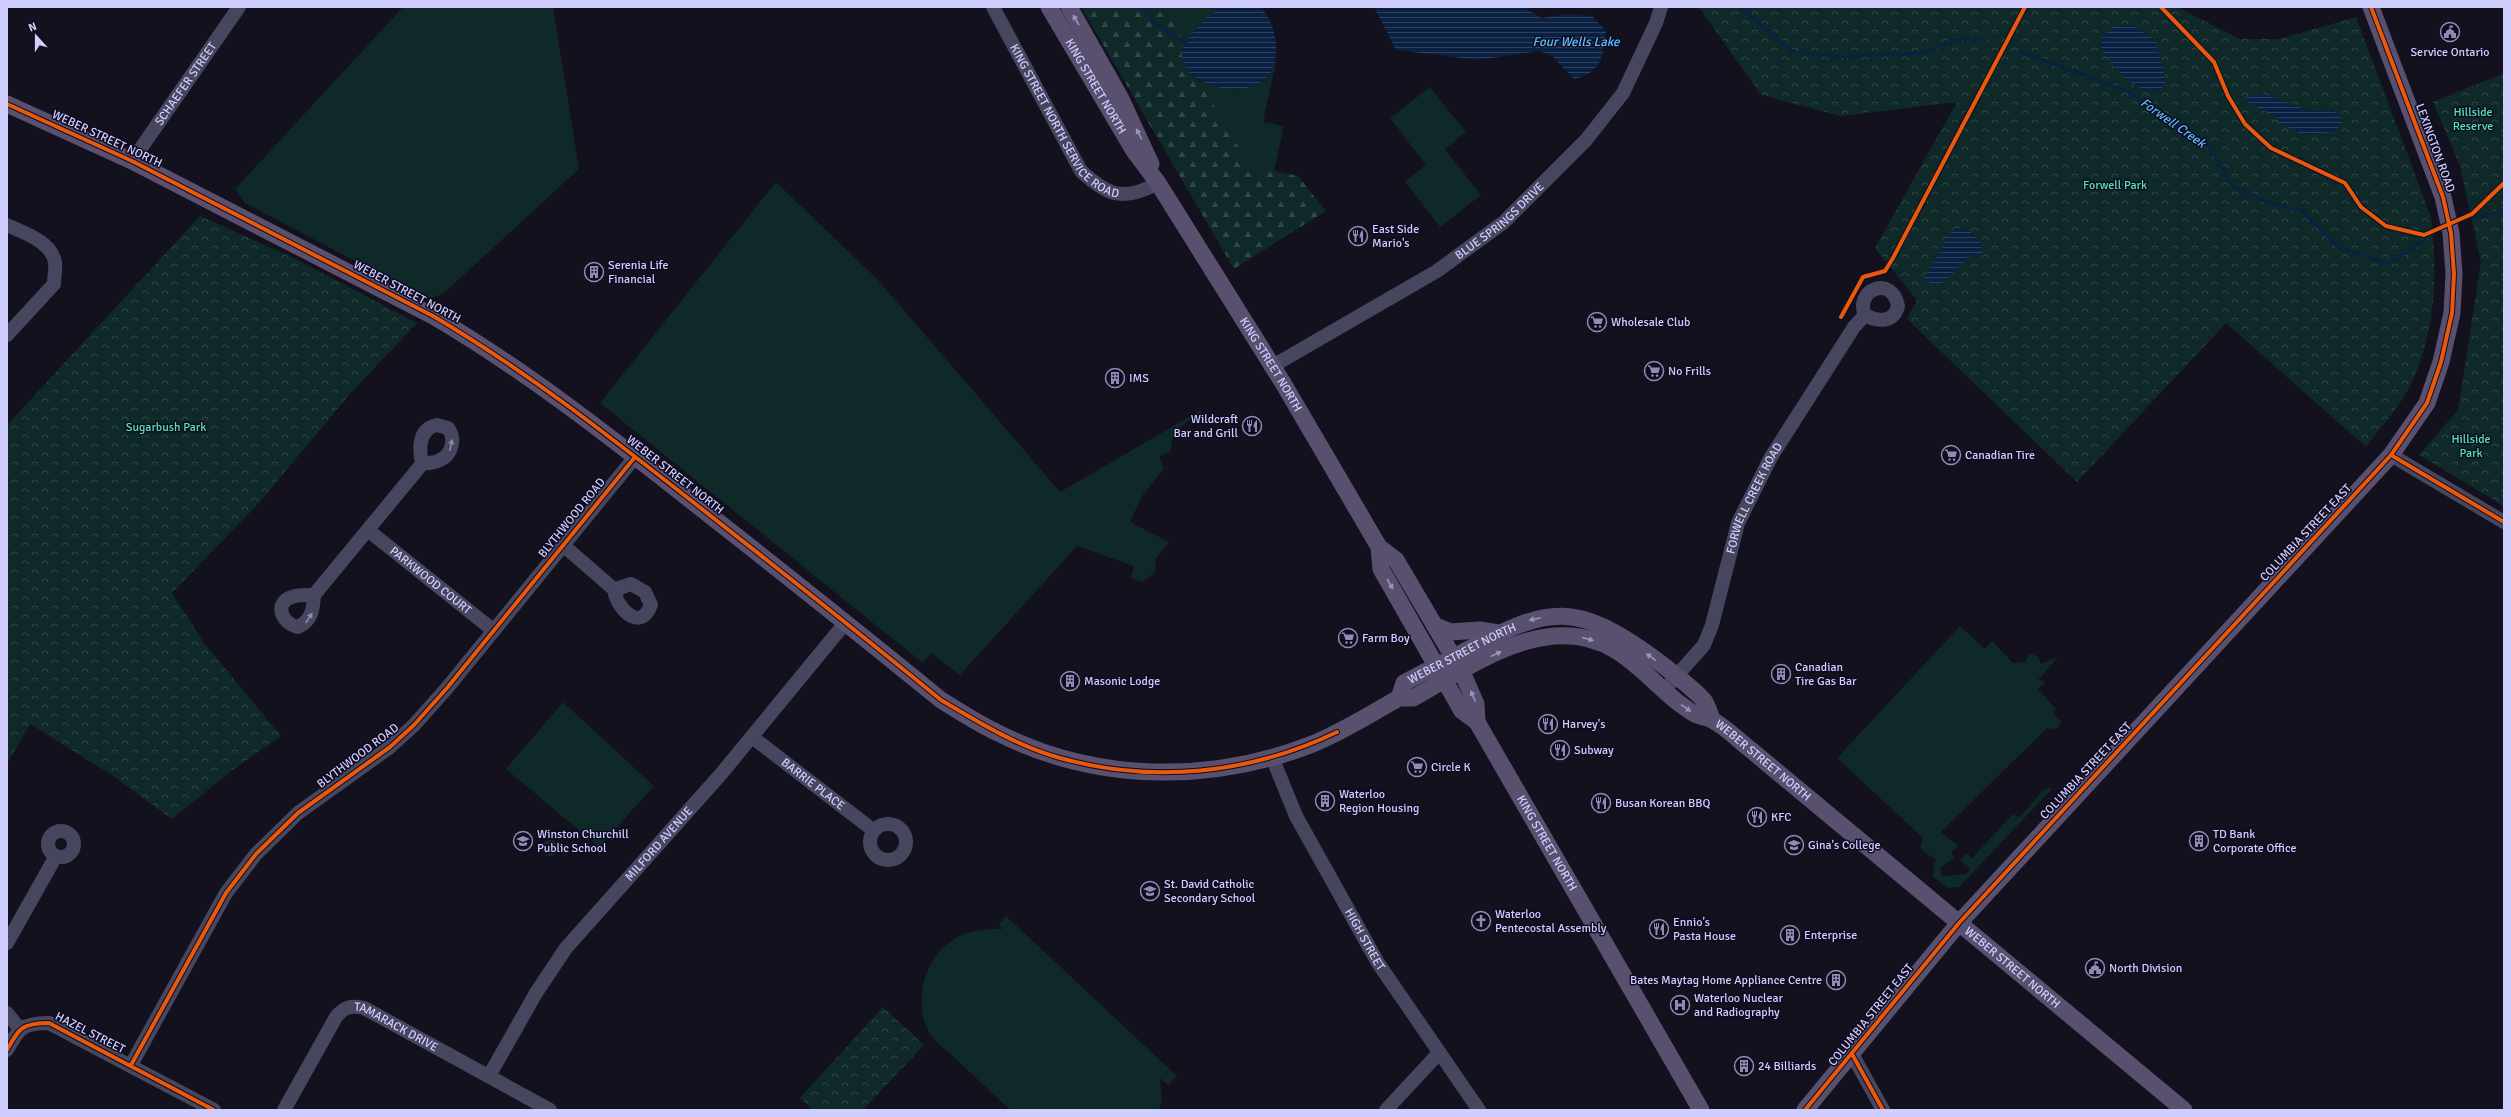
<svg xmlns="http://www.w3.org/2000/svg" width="2511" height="1117" viewBox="0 0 2511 1117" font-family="Signika,sans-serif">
<defs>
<pattern id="forest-firs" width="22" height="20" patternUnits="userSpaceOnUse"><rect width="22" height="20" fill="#0f2928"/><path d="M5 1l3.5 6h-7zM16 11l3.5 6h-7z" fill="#314748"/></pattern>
<pattern id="park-crowns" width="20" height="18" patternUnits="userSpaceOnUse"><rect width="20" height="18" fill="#0f2928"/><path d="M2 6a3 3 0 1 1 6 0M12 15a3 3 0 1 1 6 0" fill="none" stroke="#314748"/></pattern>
<pattern id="water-rules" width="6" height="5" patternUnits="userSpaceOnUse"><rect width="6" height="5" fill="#0a2141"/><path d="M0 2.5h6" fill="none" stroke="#2d405e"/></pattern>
</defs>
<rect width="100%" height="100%" fill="#12111d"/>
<path fill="#0f2928" d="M403,7H553L579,169L443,294L427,299L245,203L235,189Z
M1175,7H1223L1213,12L1181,51Z
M1277,57L1263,122L1284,126L1274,171L1249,165L1199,80C1234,93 1262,96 1277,57Z
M1430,87L1466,132L1445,149L1481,195L1440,227L1405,181L1426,165L1390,118Z
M776,182L877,279L1060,492L1201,410L1202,413C1186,423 1170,429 1171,451L1159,457L1164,468L1142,496L1130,522L1169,542L1156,558L1155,572L1142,582L1131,578L1134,566L1077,546L960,675L931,653L923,663L600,403Z
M1960,626L1985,649L1992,641L2013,663L2025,662L2030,653L2038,657L2041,664L2058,657L2038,680L2046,681L2038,689L2056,709L2053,713L2062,722L2056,729L2047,728L1941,832L1959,846L1951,852L1954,858L1940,868V872L1943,876L1967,874L1970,868L1960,860L1966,853L1972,858L2013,814L2018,817L2022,815L2041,792L2050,787L2052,789L1959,887L1947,888L1933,877L1934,863L1937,860L1924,852L1920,847L1923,838L1837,758Z
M563,702L654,786L599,847L506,769Z
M1006,916L1177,1076L1168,1085L1160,1078L1162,1099L1159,1110H1010C992,1093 973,1075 955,1058C948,1051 938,1045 932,1037C912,1007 922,962 951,941C966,930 985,929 1003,929L999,925Z"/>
<path fill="url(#forest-firs)" d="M1081,7H1175L1185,66L1199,80L1249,165L1298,176L1326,211L1234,269Z"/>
<path fill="url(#park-crowns)" d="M1694,7H2177L2240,39H2279L2356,17L2431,217C2438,276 2436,336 2408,390C2397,410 2379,429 2366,447L2226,323L2077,482L1907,319L1917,300L1875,248L1957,102L1841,116L1761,95L1701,10Z
M2504,73V506L2419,455L2458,410L2481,262L2460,166L2433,102Z
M200,216L294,258L417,323L349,395L259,503L172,593L204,643L281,736L231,771L172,819L110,774L30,724L7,764V425Z
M542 848a8 8 0 1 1 16 0a8 8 0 1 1-16 0Z
M883,1007L924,1045L863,1110H813L800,1098Z"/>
<path fill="url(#water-rules)" d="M1223,7H1261C1270,17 1274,29 1276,43C1277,57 1274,75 1260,83C1239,96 1197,88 1185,66C1183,62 1182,56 1181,51C1190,34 1206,15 1223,7Z
M1374,7H1524L1541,18L1567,14L1592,16L1606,31C1603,56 1602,73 1574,79L1552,56L1540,51L1479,60L1396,50Z
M2132,24L2156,41L2166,81L2160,91C2133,94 2114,67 2101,49L2102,37L2112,27Z
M2261,93L2311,111L2331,110L2341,115L2342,123L2334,132L2304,135L2278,123L2279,118L2250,104L2246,100V97Z
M1955,226C1971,231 1981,236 1983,254L1970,256L1944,282L1933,285L1924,278Z"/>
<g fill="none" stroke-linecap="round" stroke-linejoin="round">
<path stroke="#0a2141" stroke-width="3" d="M1143,7L1153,22L1186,43
M1740,7L1793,52L1838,57L1922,53L1958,39L1985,40
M2021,52L2129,92L2212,150L2232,186L2270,203L2302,211L2339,248L2389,264L2426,239
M2474,219L2504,210"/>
<g stroke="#46465e" stroke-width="14">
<path id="s1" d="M993,7L1081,171C1108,196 1124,202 1158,183"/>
<path id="s2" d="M132,161L239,7"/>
<path d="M7,225C24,233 51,241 55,262C56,269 54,277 54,284L7,335"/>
<path id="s3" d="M1271,367L1437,271L1504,222L1586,140L1623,93L1656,23L1661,7"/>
<path d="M2391,455L2504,522"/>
<path id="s4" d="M369,531L493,630"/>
<path d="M564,546L616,591"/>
<path d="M631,584L645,592L651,605C641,631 621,612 615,595L619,588Z"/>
<path d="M314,595C307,595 298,594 292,597C273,603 282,624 298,627C312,620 313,610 314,595L422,464C427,463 435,463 440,460C452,455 456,438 448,428L437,425C418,429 419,449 422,464"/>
<path id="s5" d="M1664,690L1704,645L1712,625L1738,523L1771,457L1854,327L1865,315C1854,290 1892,274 1898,306C1894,323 1878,322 1865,315"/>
<path id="s6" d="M752,737L873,830"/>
<path id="s7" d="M1272,757L1296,816L1378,963L1479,1110"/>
<circle cx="888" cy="842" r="18"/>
<circle cx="61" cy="844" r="13"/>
<path d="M7,943L56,856"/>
<path d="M7,1013L19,1028"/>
<path d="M7,1050C19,1028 22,1023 49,1023L214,1110"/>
<path d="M1852,1054L1883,1110"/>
<path d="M131,1065L226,893L256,854L298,813L390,747L414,725L447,688L635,457"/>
<path id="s8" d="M489,1076L536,993L566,948L721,774L846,622"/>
<path id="s9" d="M284,1110L336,1017C344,1007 351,1005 364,1008L550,1110"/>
<path d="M1386,1110L1439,1053"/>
</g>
<g stroke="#595070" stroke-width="17">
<path id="s10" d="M1049,7L1134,151L1158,183L1283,383L1379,547L1396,560L1462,672L1476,704L1477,722"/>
<path d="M1069,7L1121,99L1151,164"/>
<path id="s11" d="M7,104L132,161L433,316C525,370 609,436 693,502C776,567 859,633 941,700C959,711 977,723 996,732C1094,782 1208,784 1310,745C1341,733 1370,714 1399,698H1413C1471,666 1548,609 1615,650C1639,664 1658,687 1680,704C1685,707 1690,712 1695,714C1700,717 1707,717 1712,720C1726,727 1738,740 1751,750L2184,1110"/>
<path id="s12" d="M1379,547L1381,569L1462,711L1477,722L1701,1110"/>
<path d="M1435,626L1451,632L1479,630L1499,633"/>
<path id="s13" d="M1399,698L1404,683C1425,671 1448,661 1469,649C1549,606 1576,602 1652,657C1663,665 1699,693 1705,702C1708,707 1710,714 1712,719"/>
<path d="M1805,1110L1959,923L2391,455L2427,403L2441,362L2452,313L2454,274L2451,233L2443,197L2371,7"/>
</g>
<defs>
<path id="cycleway" d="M2161,7L2214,62L2228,96L2245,124L2271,148L2345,183L2361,207L2386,226L2424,235L2472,214L2504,183
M7,104L132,161L433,316C525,370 609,436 693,502C776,567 859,633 941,700C978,722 1017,746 1060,758C1153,784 1250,774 1337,732
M1841,317L1863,277L1885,271L1893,258L2025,7
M2391,455L2504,522
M7,1050C19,1028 22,1023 49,1023L214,1110
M1852,1054L1883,1110
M131,1065L226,893L256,854L298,813L390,747L414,725L447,688L635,457
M1805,1110L1959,923L2391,455L2427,403L2441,362L2452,313L2454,274L2451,233L2443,197L2371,7"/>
</defs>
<use href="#cycleway" stroke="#0f0c22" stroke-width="6"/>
<use href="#cycleway" stroke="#e8590c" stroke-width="4"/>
</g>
<defs><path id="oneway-solid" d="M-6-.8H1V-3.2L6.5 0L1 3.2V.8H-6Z"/></defs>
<g fill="#9a95bf">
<use href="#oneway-solid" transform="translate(1076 20) rotate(-120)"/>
<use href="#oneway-solid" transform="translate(1139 134) rotate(-117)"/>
<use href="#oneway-solid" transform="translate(1390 584) rotate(60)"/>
<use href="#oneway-solid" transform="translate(1535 619) rotate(168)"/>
<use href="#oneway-solid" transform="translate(1588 639) rotate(15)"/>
<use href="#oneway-solid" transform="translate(1496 654) rotate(-26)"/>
<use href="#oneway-solid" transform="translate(1651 657) rotate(-144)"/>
<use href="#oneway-solid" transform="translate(1473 696) rotate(-114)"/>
<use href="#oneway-solid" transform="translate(1686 708) rotate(35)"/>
</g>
<g fill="#8b8aae">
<use href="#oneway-solid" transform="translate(451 445) rotate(-78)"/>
<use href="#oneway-solid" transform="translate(309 618) rotate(-57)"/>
</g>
<defs>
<symbol id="civic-ring" viewBox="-11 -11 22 22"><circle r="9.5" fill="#0f0c22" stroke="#8e8cb0" stroke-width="1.5"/><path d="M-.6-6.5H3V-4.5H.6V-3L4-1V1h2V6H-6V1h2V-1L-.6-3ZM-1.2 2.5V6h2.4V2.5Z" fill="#8e8cb0"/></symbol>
<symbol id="restaurant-ring" viewBox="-11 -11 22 22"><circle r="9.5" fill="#0f0c22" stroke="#8e8cb0" stroke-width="1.5"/><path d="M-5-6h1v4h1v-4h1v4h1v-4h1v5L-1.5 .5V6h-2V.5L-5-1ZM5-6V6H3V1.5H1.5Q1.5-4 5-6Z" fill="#8e8cb0"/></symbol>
<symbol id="building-ring" viewBox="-11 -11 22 22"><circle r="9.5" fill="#0f0c22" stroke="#8e8cb0" stroke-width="1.5"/><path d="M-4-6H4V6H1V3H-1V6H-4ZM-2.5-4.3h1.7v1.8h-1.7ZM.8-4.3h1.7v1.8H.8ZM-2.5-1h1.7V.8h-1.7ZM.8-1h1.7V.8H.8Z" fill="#8e8cb0"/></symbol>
<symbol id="supermarket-ring" viewBox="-11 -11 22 22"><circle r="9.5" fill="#0f0c22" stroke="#8e8cb0" stroke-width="1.5"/><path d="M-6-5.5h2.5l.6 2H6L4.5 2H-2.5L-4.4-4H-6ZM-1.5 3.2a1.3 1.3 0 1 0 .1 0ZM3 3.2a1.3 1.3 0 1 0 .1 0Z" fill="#8e8cb0"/></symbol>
<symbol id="school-ring" viewBox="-11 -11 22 22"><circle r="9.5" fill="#0f0c22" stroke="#8e8cb0" stroke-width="1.5"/><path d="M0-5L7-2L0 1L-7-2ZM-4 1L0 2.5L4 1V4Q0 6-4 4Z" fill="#8e8cb0"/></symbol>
<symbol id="university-ring" viewBox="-11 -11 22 22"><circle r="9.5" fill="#0f0c22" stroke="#8e8cb0" stroke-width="1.5"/><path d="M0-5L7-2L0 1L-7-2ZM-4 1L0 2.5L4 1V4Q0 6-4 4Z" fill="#8e8cb0"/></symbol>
<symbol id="church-ring" viewBox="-11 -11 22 22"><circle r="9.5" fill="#0f0c22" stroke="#8e8cb0" stroke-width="1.5"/><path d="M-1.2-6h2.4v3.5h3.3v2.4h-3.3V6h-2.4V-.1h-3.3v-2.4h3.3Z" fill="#8e8cb0"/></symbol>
<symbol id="hospital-ring" viewBox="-11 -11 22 22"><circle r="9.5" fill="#0f0c22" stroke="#8e8cb0" stroke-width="1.5"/><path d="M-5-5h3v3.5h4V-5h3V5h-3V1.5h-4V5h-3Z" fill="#8e8cb0"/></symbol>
</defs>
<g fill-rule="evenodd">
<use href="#civic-ring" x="2439" y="21" width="22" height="22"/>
<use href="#restaurant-ring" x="1347" y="225" width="22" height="22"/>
<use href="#building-ring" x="583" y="261" width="22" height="22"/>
<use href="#supermarket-ring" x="1586" y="311" width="22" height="22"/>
<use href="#supermarket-ring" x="1643" y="360" width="22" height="22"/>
<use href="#building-ring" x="1104" y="367" width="22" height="22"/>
<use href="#restaurant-ring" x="1241" y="415" width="22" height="22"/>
<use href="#supermarket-ring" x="1940" y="444" width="22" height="22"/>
<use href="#supermarket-ring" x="1337" y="627" width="22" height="22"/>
<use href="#building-ring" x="1770" y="663" width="22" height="22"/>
<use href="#building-ring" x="1059" y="670" width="22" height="22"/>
<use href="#restaurant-ring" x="1537" y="713" width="22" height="22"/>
<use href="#restaurant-ring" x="1549" y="739" width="22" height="22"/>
<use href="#supermarket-ring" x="1406" y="756" width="22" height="22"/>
<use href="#building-ring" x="1314" y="790" width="22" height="22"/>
<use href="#restaurant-ring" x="1590" y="792" width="22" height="22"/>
<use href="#restaurant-ring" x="1746" y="806" width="22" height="22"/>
<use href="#school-ring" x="512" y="830" width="22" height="22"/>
<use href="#building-ring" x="2188" y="830" width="22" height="22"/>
<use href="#university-ring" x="1783" y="834" width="22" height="22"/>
<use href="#school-ring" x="1139" y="880" width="22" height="22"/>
<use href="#church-ring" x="1470" y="910" width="22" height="22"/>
<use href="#restaurant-ring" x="1648" y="918" width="22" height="22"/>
<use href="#building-ring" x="1779" y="924" width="22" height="22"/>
<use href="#civic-ring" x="2084" y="957" width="22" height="22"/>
<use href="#building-ring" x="1825" y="969" width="22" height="22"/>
<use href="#hospital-ring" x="1669" y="994" width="22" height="22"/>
<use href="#building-ring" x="1733" y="1055" width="22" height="22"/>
</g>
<g text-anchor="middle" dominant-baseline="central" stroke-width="3" stroke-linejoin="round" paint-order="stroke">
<g font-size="12" fill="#d0ceff" stroke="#0f0c22" text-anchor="start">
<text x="2450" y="52" text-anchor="middle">Service Ontario</text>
<text x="1372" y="229">East Side<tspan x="1372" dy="14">Mario's</tspan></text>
<text x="608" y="265">Serenia Life<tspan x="608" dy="14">Financial</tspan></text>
<text x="1611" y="322">Wholesale Club</text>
<text x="1668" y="371">No Frills</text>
<text x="1129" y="378">IMS</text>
<text x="1238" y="419" text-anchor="end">Wildcraft<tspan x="1238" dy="14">Bar and Grill</tspan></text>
<text x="1965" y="455">Canadian Tire</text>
<text x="1362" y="638">Farm Boy</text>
<text x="1795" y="667">Canadian<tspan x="1795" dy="14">Tire Gas Bar</tspan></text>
<text x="1084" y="681">Masonic Lodge</text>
<text x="1562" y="724">Harvey's</text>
<text x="1574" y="750">Subway</text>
<text x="1431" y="767">Circle K</text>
<text x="1339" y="794">Waterloo<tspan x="1339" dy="14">Region Housing</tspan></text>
<text x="1615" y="803">Busan Korean BBQ</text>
<text x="1771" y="817">KFC</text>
<text x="537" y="834">Winston Churchill<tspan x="537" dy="14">Public School</tspan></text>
<text x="2213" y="834">TD Bank<tspan x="2213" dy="14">Corporate Office</tspan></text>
<text x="1808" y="845">Gina's College</text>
<text x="1164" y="884">St. David Catholic<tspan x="1164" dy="14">Secondary School</tspan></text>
<text x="1495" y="914">Waterloo<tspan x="1495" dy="14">Pentecostal Assembly</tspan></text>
<text x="1673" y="922">Ennio's<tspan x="1673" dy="14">Pasta House</tspan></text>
<text x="1804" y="935">Enterprise</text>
<text x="2109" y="968">North Division</text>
<text x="1822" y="980" text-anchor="end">Bates Maytag Home Appliance Centre</text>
<text x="1694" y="998">Waterloo Nuclear<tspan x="1694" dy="14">and Radiography</tspan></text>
<text x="1758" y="1066">24 Billiards</text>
</g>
<g font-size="12" fill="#d0ceff" stroke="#0f0c22">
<text stroke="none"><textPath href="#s2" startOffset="94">SCHAEFER STREET</textPath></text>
<text stroke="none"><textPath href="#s10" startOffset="92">KING STREET NORTH</textPath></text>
<text stroke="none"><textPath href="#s1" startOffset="137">KING STREET NORTH SERVICE ROAD</textPath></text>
<text transform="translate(107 139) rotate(25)">WEBER STREET NORTH</text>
<text transform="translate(2435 148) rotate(70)">LEXINGTON ROAD</text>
<text stroke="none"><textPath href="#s3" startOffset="272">BLUE SPRINGS DRIVE</textPath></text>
<text transform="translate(407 292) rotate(28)">WEBER STREET NORTH</text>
<text stroke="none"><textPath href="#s10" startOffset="421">KING STREET NORTH</textPath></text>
<text transform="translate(675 475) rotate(38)">WEBER STREET NORTH</text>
<text stroke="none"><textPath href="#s5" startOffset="216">FORWELL CREEK ROAD</textPath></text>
<text transform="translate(572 518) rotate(-51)">BLYTHWOOD ROAD</text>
<text transform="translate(2306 533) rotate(-47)">COLUMBIA STREET EAST</text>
<text stroke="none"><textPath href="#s4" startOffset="79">PARKWOOD COURT</textPath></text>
<text stroke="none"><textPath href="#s13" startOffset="81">WEBER STREET NORTH</textPath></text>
<text transform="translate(358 756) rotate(-37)">BLYTHWOOD ROAD</text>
<text stroke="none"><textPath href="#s11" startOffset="2020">WEBER STREET NORTH</textPath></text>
<text transform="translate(2086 771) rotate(-47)">COLUMBIA STREET EAST</text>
<text stroke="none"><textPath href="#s6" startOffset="77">BARRIE PLACE</textPath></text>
<text stroke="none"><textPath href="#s8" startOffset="289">MILFORD AVENUE</textPath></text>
<text stroke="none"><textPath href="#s12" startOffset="344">KING STREET NORTH</textPath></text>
<text stroke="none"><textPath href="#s7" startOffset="205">HIGH STREET</textPath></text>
<text stroke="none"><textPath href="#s11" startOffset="2344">WEBER STREET NORTH</textPath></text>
<text transform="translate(1871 1015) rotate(-51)">COLUMBIA STREET EAST</text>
<text stroke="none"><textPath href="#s9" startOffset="175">TAMARACK DRIVE</textPath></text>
<text transform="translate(90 1033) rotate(27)">HAZEL STREET</text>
</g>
<g font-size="12" fill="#54e5b7" stroke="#0f0c22">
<text x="2473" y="112">Hillside<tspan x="2473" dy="14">Reserve</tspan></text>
<text x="2115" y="185">Forwell Park</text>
<text x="166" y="427">Sugarbush Park</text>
<text x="2471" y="439">Hillside<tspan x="2471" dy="14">Park</tspan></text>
</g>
<g font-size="13" font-style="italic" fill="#5cbeff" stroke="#0f0c22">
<text x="1576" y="42">Four Wells Lake</text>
<text transform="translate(2173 123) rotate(35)">Forwell Creek</text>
</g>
</g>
<rect width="2511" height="1117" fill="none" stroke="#d0ceff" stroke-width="16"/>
<g transform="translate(36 36) rotate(339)" stroke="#0f0c22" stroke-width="3" paint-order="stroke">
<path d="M0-3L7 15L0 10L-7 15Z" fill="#d0ceff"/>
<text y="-6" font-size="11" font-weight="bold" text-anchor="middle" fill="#d0ceff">N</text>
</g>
</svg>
